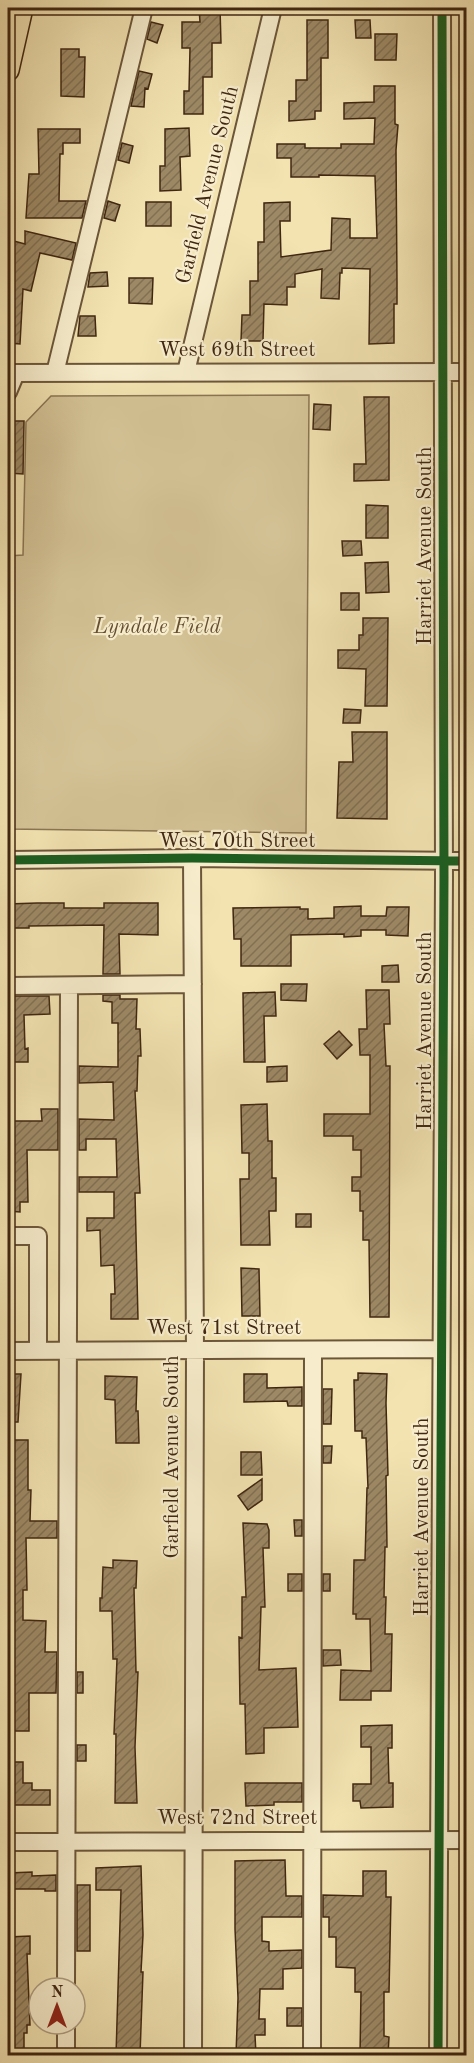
<svg xmlns="http://www.w3.org/2000/svg" width="474" height="2063" viewBox="0 0 474 2063" font-family="'Old Standard TT',serif">
<defs>
<pattern id="building-hatch" width="6" height="6" patternUnits="userSpaceOnUse" patternTransform="scale(1.5)"><rect width="6" height="6" fill="#9d8965"/><path d="M-1 1l2-2M0 6l6-6M5 7l2-2" fill="none" stroke="#817052"/></pattern>
</defs>
<rect width="100%" height="100%" fill="#f2e3b1"/>
<filter id="stains"><feTurbulence type="fractalNoise" baseFrequency=".00333" numOctaves="4"/><feColorMatrix values="0 0 0 0 .2 0 0 0 0 .09 0 0 0 0 .02 0 0 0 .5 -.17"/></filter>
<radialGradient id="worn" r=".72"><stop offset=".6" stop-color="#630" stop-opacity="0"/><stop offset="1" stop-color="#630" stop-opacity=".3"/></radialGradient>
<path fill="#d4c396" stroke="#8a7554" stroke-width="1.5" d="M309,395L306,833L8,829V556L23,555L26,422L51,396Z"/>
<path fill="url(#building-hatch)" stroke="#402712" stroke-width="1.5" d="M199,8H220L221,43H212V77H203V114H184V91H189L190,48H182V22H200Z
M307,20H328V58H321V111H315V119L289,121V101H296V80H307Z
M355,20H370L371,38H356Z
M151,22L163,25L157,43L147,39Z
M375,34H397L396,60H375Z
M61,49H79V57H85L84,97L61,96Z
M139,71L152,74L148,89L145,88L144,107L131,106Z
M374,86H395V124L398,125L396,150L397,282V304H394V343L369,344L370,269L342,268V273H340L339,299L321,298L322,269L295,274V287H287V305L264,304L263,341H241L242,315H250V281H258V242H264V203L290,202V221H280L281,257L331,250L332,218L350,219V238H377L375,176L319,175V177H291V158H277V144H305V148H341V144H374L375,118L344,119V103L374,102Z
M189,128L190,156L180,157L181,190L160,191V166H165V129Z
M38,129H80V143H63V154H60L59,201H86L82,218H26L29,174H39Z
M122,143L133,146L129,163L118,160Z
M108,201L120,205L115,221L104,218Z
M146,202H171V226H146Z
M25,231L76,243L72,260L40,253L31,291L23,289L20,344L8,343V253L10,240L25,244Z
M107,272L108,286L88,287L90,273Z
M129,278H153L152,304L129,303Z
M80,316H95L96,336H78Z
M364,397H389V480L354,481V464H366Z
M314,404L331,405L330,430L313,429Z
M8,421H24L23,474L8,473Z
M366,505L388,506V538H366Z
M342,541H361L362,555L343,556Z
M388,562L389,592L366,593L365,563Z
M341,593H359V610H341Z
M363,618H388L387,706H365L366,669L338,668V650H359V635H363Z
M344,709L361,710L360,723H343Z
M352,732H387V819L337,818L339,762H353Z
M37,903H64V908H104V903H158V935L119,934L120,974H103L104,925L29,926V928H8V904Z
M361,906V916H386L387,907H409L408,936L386,935V930H361V936L344,937V934L291,935V966H241V939H234L233,908L300,907V909H308V919L334,918V907Z
M398,965L399,982H382V966Z
M281,984H307L306,1001L281,1000Z
M366,990H389L390,1024H384L386,1066H390L389,1317H370L369,1240H363V1211H360V1191H352V1177H361V1150H353V1136H324V1114H370V1055H360L359,1029H367Z
M275,992L276,1016H264L265,1062H244L243,993Z
M103,995H120V999H137L136,1029H140L141,1056H138L137,1091H135L140,1193H135L138,1319H111V1294H115L114,1265L101,1266L100,1230L87,1231V1218H114V1192H79V1177H117L116,1139H86V1150H79V1119L114,1120L113,1082L79,1083V1066L118,1067V1023H112V1002L103,1001Z
M8,996H49L50,1014L24,1015L25,1049L28,1048V1062H8Z
M339,1031L352,1045L337,1059L324,1044Z
M287,1066V1081L267,1082V1067Z
M267,1104L268,1141H272V1178H276V1211H269L270,1245H241L240,1179H249V1153H242L241,1105Z
M41,1109H58V1150H27L28,1202H20V1212L8,1211V1121H42Z
M296,1214H311V1227H296Z
M241,1268L259,1269L260,1316H242Z
M358,1373L387,1374L386,1403L388,1475L386,1476L387,1547H385L384,1597H386L385,1634H392L391,1691H371V1700H340L341,1670L371,1671L370,1619H356V1614H353L354,1560H365L367,1488H368L366,1438H362V1431H355L354,1380H358Z
M8,1374H21L18,1422H8Z
M244,1374H267V1388L302,1387V1406H288L287,1401L244,1402Z
M105,1376L137,1377L136,1411H138L139,1443H116L115,1400L105,1399Z
M323,1389H332L331,1424H323Z
M8,1440H28V1490H31L30,1521H57V1538H26L27,1590H23V1620L46,1621L45,1652H57L56,1693H29V1731H8V1693H11V1666H8Z
M323,1446H332L331,1463H323Z
M241,1452H261L262,1475H241Z
M262,1479V1500L248,1510L238,1496Z
M294,1520H302V1536H295Z
M243,1523L267,1524L269,1530V1548H263L265,1607H261L259,1670L296,1668L298,1727L264,1728V1753L246,1754L245,1704H240L239,1637L242,1638V1597H246Z
M113,1560L137,1561L136,1588H134L136,1672H138L135,1747L137,1803H115L116,1734H114L117,1659H113L112,1611H100V1598H102L103,1567L113,1568Z
M288,1574H302V1591H288Z
M323,1574H330V1591H323Z
M323,1650H340L341,1665L323,1666Z
M77,1672H83V1693H77Z
M392,1725V1748H388L389,1783H393V1807L361,1808L360,1801H353V1784H371V1747H361V1726Z
M77,1745H86V1761H77Z
M8,1762H23V1783H32V1790H50V1805H11V1792H8Z
M245,1783H302V1802H274V1805L246,1806Z
M285,1860L286,1896H302V1917H262V1941L269,1942V1951L302,1950V1968L283,1969V1989H260L259,2019H265V2035H255L256,2055H236L238,1998L235,1929V1861Z
M141,1866L143,1935L141,1972H143L140,2055H116L121,1890H96V1868Z
M363,1871H386V1897H391L389,1992H384V2036L389,2037L388,2055H360L361,1992H355V1968L336,1967V1937H329V1917H323V1895L363,1896Z
M32,1872V1876L56,1875V1891H45V1889H8V1873Z
M77,1885H90V1951H77Z
M30,1936V1954H27L30,2025H27V2033H24V2055H8V1937Z
M287,2008H302V2026H287Z"/>
<g fill="none" stroke-linecap="round" stroke-linejoin="round">
<defs>
<path id="minor" d="M186,372L273,8
M8,373L466,372
M55,373L144,8
M8,392L16,373
M192,858L195,1351L193,2056
M8,860L192,858L466,861
M8,986L193,984
M8,1236H38V1351
M8,1351L441,1349
M8,1842L466,1840
M66,1988L69,986
M66,2056V2024
M312,2056L313,1350
M438,2056L444,877L442,8"/>
<path id="major" d="M8,70L22,8"/>
</defs>
<use href="#minor" stroke="#6c563a" stroke-width="20"/>
<use href="#major" stroke="#402712" stroke-width="24"/>
<use href="#minor" stroke="#f7edcc" stroke-width="16"/>
<use href="#major" stroke="#f2e3b1" stroke-width="21"/>
<defs>
<path id="cycleway" d="M8,860L192,858L466,861
M438,2056L444,877L442,8"/>
</defs>
<use href="#cycleway" stroke="#f7edcc" stroke-width="13"/>
<use href="#cycleway" stroke="#1b5e20" stroke-width="9"/>
</g>
<g text-anchor="middle" dominant-baseline="central" stroke-width="4.5" stroke-linejoin="round" paint-order="stroke">
<g font-size="21" fill="#402712" stroke="#f7edcc">
<text transform="translate(208 185) rotate(-76)">Garfield Avenue South</text>
<text x="237" y="350">West 69th Street</text>
<text transform="translate(425 546) rotate(-90)">Harriet Avenue South</text>
<text x="237" y="841">West 70th Street</text>
<text transform="translate(425 1031) rotate(-90)">Harriet Avenue South</text>
<text x="224" y="1328">West 71st Street</text>
<text transform="translate(172 1457) rotate(-90)">Garfield Avenue South</text>
<text transform="translate(422 1517) rotate(-90)">Harriet Avenue South</text>
<text x="237" y="1818">West 72nd Street</text>
</g>
<g font-size="21" font-style="italic" fill="#654e33" stroke="#f7edcc">
<text x="157" y="627">Lyndale Field</text>
</g>
</g>
<rect width="474" height="2063" fill="none" stroke="#f2e3b1" stroke-width="30"/>
<rect x="9" y="9" width="456" height="2045" fill="none" stroke="#402712" stroke-width="3"/>
<rect x="15" y="15" width="444" height="2033" fill="none" stroke="#402712" stroke-width="1.5"/>
<g transform="translate(57 2006)"><circle r="28" fill="#f7edcc" stroke="#ae9e82" stroke-width="1.5"/>
<path d="M0-4.5L10 22L0 15L-10 22Z" fill="#8f2418"/>
<text y="-9" font-size="16" font-weight="bold" text-anchor="middle" fill="#402712">N</text>
</g>
<rect width="100%" height="100%" filter="url(#stains)"/>
<rect width="100%" height="100%" fill="url(#worn)"/>
</svg>
